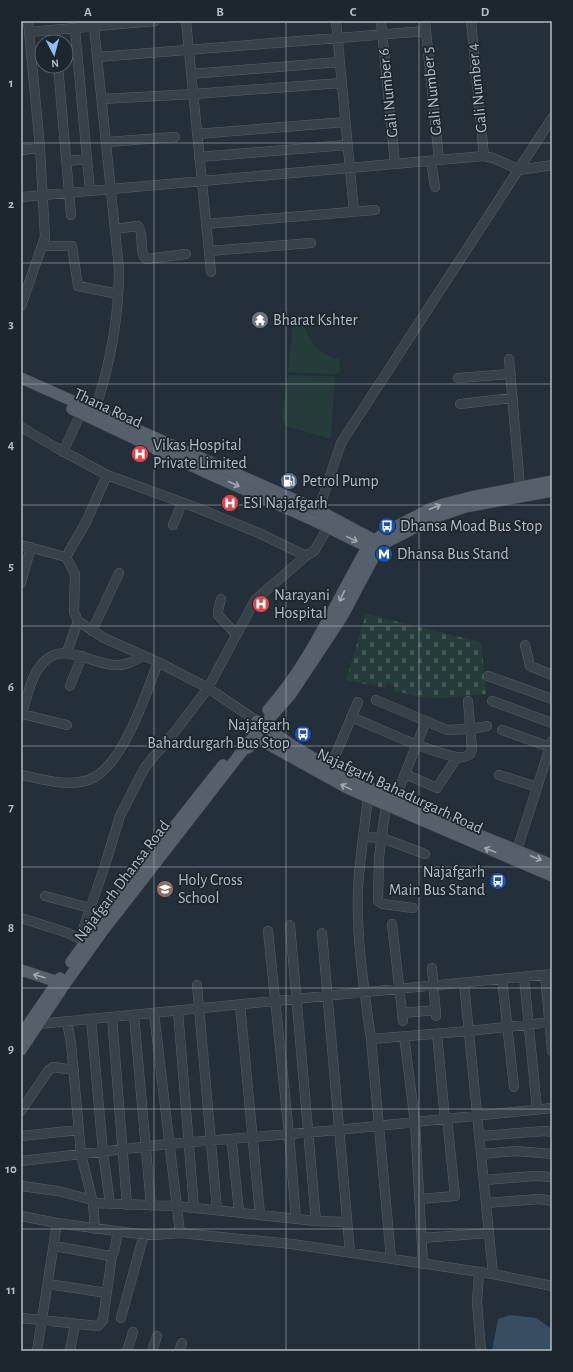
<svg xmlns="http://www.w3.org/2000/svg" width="573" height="1372" viewBox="0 0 573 1372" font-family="'Alegreya Sans',sans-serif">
<defs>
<pattern id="cemetery-stones" width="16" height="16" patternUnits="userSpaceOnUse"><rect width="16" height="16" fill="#263c3b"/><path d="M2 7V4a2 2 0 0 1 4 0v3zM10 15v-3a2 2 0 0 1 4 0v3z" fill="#435656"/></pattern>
</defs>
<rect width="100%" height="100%" fill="#232f39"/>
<path fill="#263c3b" d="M293,322L305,327C309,343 322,356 339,359L340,372L335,374L288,372Z
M288,375L335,377L331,439L286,426L282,419Z"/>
<path fill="url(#cemetery-stones)" d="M366,614L481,642L486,694L442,698L420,697L394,691V687L387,683L385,688L346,680Z"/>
<path fill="#384d5f" d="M510,1315L536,1318L552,1329V1351H492L498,1319Z"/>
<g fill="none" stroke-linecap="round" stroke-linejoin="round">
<defs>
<path id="minor" d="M186,21L211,272
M336,21L354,212
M381,21L395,164
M425,21L439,160
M471,21L484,156
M94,27L119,269C119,316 110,365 95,410
M75,29L90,191
M55,30L56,42
M29,32L155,21
M98,57L426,31
M58,66L71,215
M191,74L339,62
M102,99L194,94L341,83
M197,134L345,122
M106,142L175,137
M21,150L40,148
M199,157L347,145
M66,161L87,159
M431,161L435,187
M21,197L484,156L493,158L520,170L552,165
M206,224L375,210
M115,229L138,226C145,235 138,251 146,259L186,254
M43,246H72L78,286L118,294
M209,251L311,243
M21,306L45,237L40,148L28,21
M509,359L520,487
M458,378L511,374
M460,404L513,398
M21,427L55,447L107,475L200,509L261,534L306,556
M63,452L81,413
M317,515L341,443L552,118
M173,525L182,503
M21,545L66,557L75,574L74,612L78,621L104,638L158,662L208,688L257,721
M66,557L86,522L107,475
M21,583L31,547
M221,599L218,611V615L236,634
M92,631L119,573
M525,645L530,666L552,675
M67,652L78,621
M488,676L552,699
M70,686L82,656
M376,700L447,730L471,729L487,726
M492,701L552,723
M22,714L67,725
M21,716C26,702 30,680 38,669C59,637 87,663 114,665C125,666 134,661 143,656
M351,717C383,730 423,750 456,757C461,758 467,757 470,754L472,749L468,701
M502,730L550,747
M330,768L358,702
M405,774L437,788L457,757
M21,775C42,779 63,786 85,781C121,773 146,694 158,662
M499,775L537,787
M368,796C365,826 360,857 358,887C356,937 364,989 371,1039
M395,799L426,721
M386,805L379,857L378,901L383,904L413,908
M364,837L382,838L425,854
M515,856L552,741
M45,896L90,908
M21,918L68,933L84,941
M392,924L403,1021
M290,925L316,1221
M268,931L289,1134L296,1219
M322,933L350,1253
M80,938L105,865L120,816L145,767L177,729L208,688L255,600L306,556L315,550L328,527
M432,968L436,1016
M545,975L552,1051
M524,977L537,1109
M502,979L514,1087
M464,983L493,1274
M197,985L217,1210
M240,1005L260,1215
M178,1011L194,1208
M154,1013L180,1233
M402,1013L436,1010
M134,1015L151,1206
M112,1017L127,1205
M91,1019L103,1152L110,1204
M67,1022L71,1043L81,1154L93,1203L95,1229
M39,1024L552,974
M437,1034L445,1119
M404,1036L415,1122L423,1264
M21,1111L48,1071L53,1067L74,1070
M21,1136L79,1130
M480,1136L545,1131L552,1132
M232,1144L239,1212
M481,1154L516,1151L552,1154
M21,1161L168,1144L338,1130L552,1108
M484,1180L535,1176L552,1177
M21,1186L58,1191L92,1200
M419,1199L455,1196L447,1118
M93,1203L176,1206L316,1221L346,1222
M486,1203L540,1199L552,1201
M21,1216L57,1223L131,1233L154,1235L180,1233L292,1244L493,1274L552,1286
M422,1238L489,1233
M54,1246L110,1256L114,1252L118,1232
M391,1258L371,1039L469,1031L552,1022
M479,1272L477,1302L481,1351
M48,1284L107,1293
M21,1318L98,1326L103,1320L112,1255
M121,1318L144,1234
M37,1351L57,1223
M70,1351L75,1324
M127,1351L133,1332
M152,1351L157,1336
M179,1351L182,1343"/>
<path id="major" d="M21,378L318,510L380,543
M72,409L205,472L315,521L374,550
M268,710C311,662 336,601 368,546L376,539L393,528L430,509L444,504L471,497L552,481
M257,721C345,787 452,822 552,865
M248,748L258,740L264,742L349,789L552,876
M71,962L118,898L223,765
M21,970L64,984
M21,1035L60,978
M21,1050L67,981L102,932L254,736L291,694L342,617L377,551L383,544L436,517L465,507L552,491"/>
</defs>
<use href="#minor" stroke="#555f67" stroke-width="10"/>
<use href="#major" stroke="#404a52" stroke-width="12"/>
<use href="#minor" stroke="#37414a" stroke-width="9"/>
<use href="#major" stroke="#55606a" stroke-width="11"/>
</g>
<defs><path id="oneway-shaft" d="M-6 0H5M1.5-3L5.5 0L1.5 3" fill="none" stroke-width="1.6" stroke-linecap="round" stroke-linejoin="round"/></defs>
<g stroke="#9faab3">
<use href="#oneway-shaft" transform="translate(234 484) rotate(24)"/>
<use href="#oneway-shaft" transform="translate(435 507) rotate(-21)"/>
<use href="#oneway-shaft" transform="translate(352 539) rotate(26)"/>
<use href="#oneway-shaft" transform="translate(342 596) rotate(116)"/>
<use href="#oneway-shaft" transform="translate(346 787) rotate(-154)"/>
<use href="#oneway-shaft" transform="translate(490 850) rotate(-159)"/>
<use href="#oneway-shaft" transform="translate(536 858) rotate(22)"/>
<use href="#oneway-shaft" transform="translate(39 976) rotate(-163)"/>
</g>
<path fill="none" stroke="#b2bcc5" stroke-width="1" stroke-opacity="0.55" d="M154,21V1351M286,21V1351M419,21V1351M21,143H552M21,263H552M21,384H552M21,505H552M21,626H552M21,746H552M21,867H552M21,988H552M21,1109H552M21,1229H552"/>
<defs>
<symbol id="temple-disc" viewBox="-11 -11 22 22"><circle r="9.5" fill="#6b7280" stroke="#1c262e"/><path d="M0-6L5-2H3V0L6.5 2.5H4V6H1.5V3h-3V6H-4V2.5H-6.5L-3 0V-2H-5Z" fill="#fff"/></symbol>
<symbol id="hospital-disc" viewBox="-11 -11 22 22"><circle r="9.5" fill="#e0444e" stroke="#1c262e"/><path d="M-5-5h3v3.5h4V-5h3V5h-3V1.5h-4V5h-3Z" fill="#fff"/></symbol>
<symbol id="fuel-disc" viewBox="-11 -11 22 22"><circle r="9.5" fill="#5c6f8a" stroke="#1c262e"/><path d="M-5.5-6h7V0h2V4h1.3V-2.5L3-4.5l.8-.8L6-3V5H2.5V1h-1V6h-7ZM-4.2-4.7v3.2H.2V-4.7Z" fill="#fff"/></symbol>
<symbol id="bus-disc" viewBox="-11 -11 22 22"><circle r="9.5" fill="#1a4fb4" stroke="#1c262e"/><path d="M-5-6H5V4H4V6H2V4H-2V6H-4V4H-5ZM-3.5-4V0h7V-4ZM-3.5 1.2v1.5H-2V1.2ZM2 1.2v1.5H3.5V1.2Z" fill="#fff"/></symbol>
<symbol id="metro-disc" viewBox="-11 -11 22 22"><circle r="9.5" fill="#1a4fb4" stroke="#1c262e"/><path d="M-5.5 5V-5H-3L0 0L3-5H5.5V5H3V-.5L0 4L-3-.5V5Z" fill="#fff"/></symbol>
<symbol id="school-disc" viewBox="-11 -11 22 22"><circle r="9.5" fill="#8d6e63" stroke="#1c262e"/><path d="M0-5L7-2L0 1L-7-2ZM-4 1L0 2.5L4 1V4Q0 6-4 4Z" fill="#fff"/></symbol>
</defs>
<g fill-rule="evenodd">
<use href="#temple-disc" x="250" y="310" width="20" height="20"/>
<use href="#hospital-disc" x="130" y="444" width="20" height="20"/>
<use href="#fuel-disc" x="279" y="471" width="20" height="20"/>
<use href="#hospital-disc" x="220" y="493" width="20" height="20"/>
<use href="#bus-disc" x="377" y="516" width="20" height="20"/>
<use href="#metro-disc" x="374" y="544" width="20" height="20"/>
<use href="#hospital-disc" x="251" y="594" width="20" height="20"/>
<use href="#bus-disc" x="293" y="724" width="20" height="20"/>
<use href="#bus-disc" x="488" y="871" width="20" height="20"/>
<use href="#school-disc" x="155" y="879" width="20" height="20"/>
</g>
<g text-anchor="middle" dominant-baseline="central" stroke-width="3.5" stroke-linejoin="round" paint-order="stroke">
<g font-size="16" fill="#b2bcc5" stroke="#1c262e">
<text transform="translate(477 88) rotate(-96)">Gali Number 4</text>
<text transform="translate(432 91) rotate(-96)">Gali Number 5</text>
<text transform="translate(388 93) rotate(-96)">Gali Number 6</text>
<text transform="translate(108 408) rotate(25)">Thana Road</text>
<text transform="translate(400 791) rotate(25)">Najafgarh Bahadurgarh Road</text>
<text transform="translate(122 881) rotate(-53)">Najafgarh Dhansa Road</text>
</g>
<g font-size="16" fill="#b2bcc5" stroke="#1c262e" text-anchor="start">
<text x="273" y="320">Bharat Kshter</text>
<text x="153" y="445">Vikas Hospital<tspan x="153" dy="18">Private Limited</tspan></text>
<text x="302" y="481">Petrol Pump</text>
<text x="243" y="503">ESI Najafgarh</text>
<text x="400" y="526">Dhansa Moad Bus Stop</text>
<text x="397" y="554">Dhansa Bus Stand</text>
<text x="274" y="595">Narayani<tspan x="274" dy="18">Hospital</tspan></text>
<text x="290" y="725" text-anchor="end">Najafgarh<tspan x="290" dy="18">Bahardurgarh Bus Stop</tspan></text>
<text x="485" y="872" text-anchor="end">Najafgarh<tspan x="485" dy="18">Main Bus Stand</tspan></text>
<text x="178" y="880">Holy Cross<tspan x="178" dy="18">School</tspan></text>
</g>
</g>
<rect width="573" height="1372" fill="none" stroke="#1c262e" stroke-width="44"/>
<g transform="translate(54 54) rotate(174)"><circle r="19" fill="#1c262e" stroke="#58626a"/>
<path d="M0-3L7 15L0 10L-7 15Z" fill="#8bbef2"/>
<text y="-6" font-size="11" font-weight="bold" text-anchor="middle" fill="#b2bcc5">N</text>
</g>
<rect x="22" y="22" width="529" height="1328" fill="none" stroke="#b2bcc5" stroke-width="1.5"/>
<g font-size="13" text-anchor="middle" font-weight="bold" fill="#b2bcc5">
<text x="88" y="16">A</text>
<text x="220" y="16">B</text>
<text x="353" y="16">C</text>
<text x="485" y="16">D</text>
<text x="11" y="87">1</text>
<text x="11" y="208">2</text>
<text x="11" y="328">3</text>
<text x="11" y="449">4</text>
<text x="11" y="570">5</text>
<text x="11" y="691">6</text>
<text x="11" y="811">7</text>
<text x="11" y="932">8</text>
<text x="11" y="1053">9</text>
<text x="11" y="1173">10</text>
<text x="11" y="1294">11</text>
</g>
</svg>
